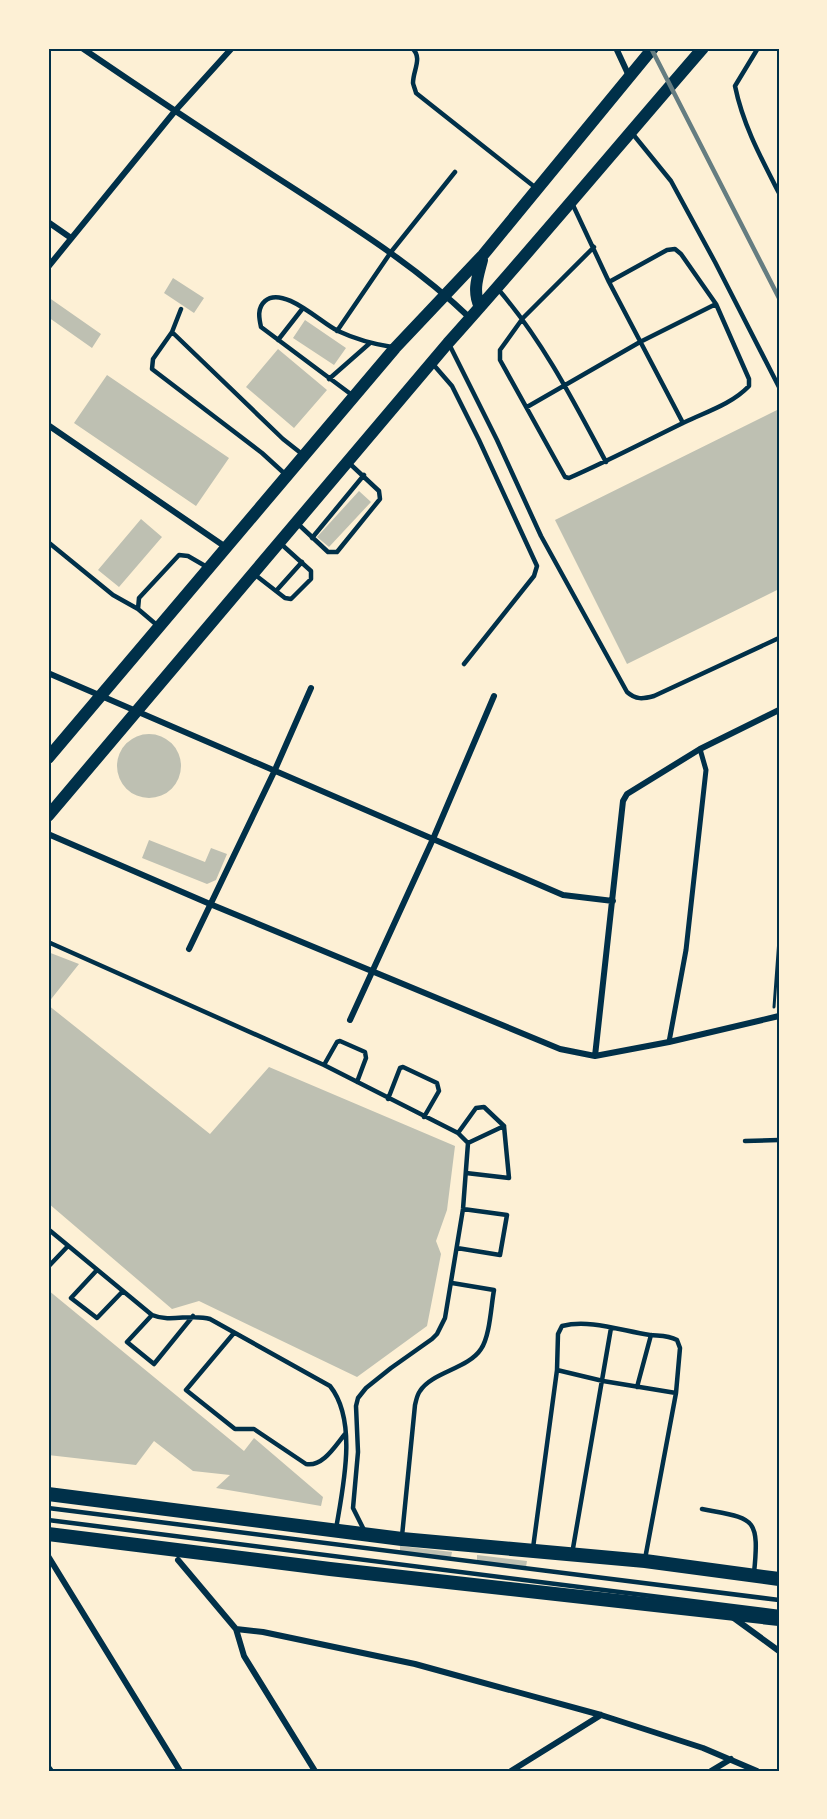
<svg xmlns="http://www.w3.org/2000/svg" width="827" height="1819" viewBox="0 0 827 1819" font-family="Figtree,sans-serif">
<rect width="100%" height="100%" fill="#fdf0d5"/>
<path fill="#bec0b2" d="M173,278L204,298L194,313L164,293Z
M48,297L101,334L92,348L48,317Z
M305,320L346,348L334,365L293,338Z
M278,349L327,390L294,428L246,387Z
M107,375L229,458L196,506L74,423Z
M779,409V589L627,664L555,520Z
M359,491L371,502L329,547L317,537Z
M141,519L162,537L119,587L98,570Z
M117 766a32 32 0 1 1 64 0a32 32 0 1 1-64 0Z
M149,840L205,862L211,848L227,854L216,880L207,884L142,858Z
M48,952L79,964L48,1003Z
M48,1005L210,1134L269,1067L455,1146L447,1210L436,1241L441,1254L427,1326L357,1377L199,1301L172,1309L48,1203Z
M48,1290L244,1451L254,1438L323,1497L321,1506L216,1488L230,1475L193,1471L154,1441L136,1465L48,1455Z
M400,1546L452,1552L451,1557L400,1551Z
M477,1555L527,1561L526,1567L477,1561Z"/>
<g fill="none" stroke-linecap="round" stroke-linejoin="round">
<path stroke="#003049" stroke-width="3" d="M774,1007L779,939"/>
<path stroke="#003049" stroke-width="4.5" d="M412,48C423,58 413,70 413,83C413,84 416,92 416,93L536,188
M758,48L735,86C743,125 761,158 779,193
M632,133L671,181L715,262L779,387
M572,203L609,282L683,423
M594,247L523,318L500,350V360L565,477L569,478C608,461 646,441 685,422C706,412 732,404 749,386V379L716,304L681,254L675,249L667,250L609,282
M498,289C543,341 574,402 606,462
M181,309L172,332L283,439L302,454
M337,331L391,252L455,172
M172,332L153,359L152,369L262,453L285,474
M278,340L303,308
M449,344L497,440L541,536L627,692C636,700 643,699 654,696L779,638
M432,363L452,386L479,440L537,566L534,576L464,664
M329,379L370,343
M352,395L261,327C259,318 257,308 265,301C283,285 321,323 338,331C355,339 373,344 392,347
M527,407L640,342L716,304
M297,523L328,552H337L380,499L379,491L348,462
M312,538L364,475
M48,542L113,595L138,609
M254,574L285,598L291,599L311,579V571L280,543
M276,591L302,562
M158,626L138,609L139,598L179,555L188,556L207,567
M48,942L324,1065L458,1133L468,1143
M324,1065L337,1042L340,1041L365,1052L366,1058L357,1082
M388,1099L400,1068L403,1067L437,1083L439,1091L424,1117
M458,1133L476,1108L484,1107L504,1126L468,1143
M745,1141L779,1140
M466,1173L509,1178L504,1126
M48,1229L152,1315C171,1323 191,1313 210,1319L330,1386C358,1421 343,1487 336,1529
M457,1248L500,1255L507,1215L463,1209
M48,1267L68,1246
M97,1270L71,1298L97,1318L123,1291
M152,1315L127,1342L154,1364L193,1316
M234,1333L186,1390L235,1429H254L306,1464C323,1467 335,1446 345,1434
M557,1370L558,1334L562,1326C590,1319 622,1331 650,1335C660,1336 668,1335 677,1340L680,1348L676,1393
M637,1387L651,1335
M48,1508L779,1600
M702,1509C753,1519 760,1515 754,1573
M48,1520L779,1612
M364,1530L353,1508L358,1452L356,1406L358,1398L366,1388L391,1368L432,1339L437,1334L445,1318L463,1209L468,1143
M402,1536L415,1405C416,1401 417,1395 420,1391C432,1372 468,1369 481,1349C490,1336 491,1306 494,1290L452,1283
M533,1548L557,1370L603,1381L676,1393L645,1559
M572,1554L611,1328"/>
<path stroke="#003049" stroke-width="5" d="M669,1042L686,950L706,770L700,749"/>
<path stroke="#003049" stroke-width="6" d="M82,48C151,95 220,141 290,186C353,227 416,266 470,318
M616,48L629,76
M48,222L71,238
M48,267L175,111L232,48
M48,425L227,548
M48,673L563,895L613,901
M48,834L210,904L560,1049L595,1056L669,1042L779,1016
M189,949L274,772L311,688
M350,1020L433,839L494,696
M595,1056L623,801L627,794L700,749L779,710
M48,1556L180,1771
M178,1560L236,1629L244,1656L315,1771
M731,1616L779,1651
M236,1629L263,1632L415,1664L601,1715L703,1748L757,1771
M48,1767L51,1771
M511,1771L601,1715
M711,1771L731,1759"/>
<path stroke="#003049" stroke-width="12" d="M480,307C472,291 478,276 482,260
M48,758L395,348L483,255L653,48
M48,816L448,343C535,246 618,146 703,48"/>
<path stroke="#003049" stroke-width="14" d="M48,1494L402,1539L645,1561L779,1579
M48,1534L330,1569L779,1619"/>
<path stroke="#657d81" stroke-width="4.5" d="M651,48L779,298"/>
</g>
<rect width="827" height="1819" fill="none" stroke="#fdf0d5" stroke-width="99"/>
<rect x="50" y="50" width="728" height="1720" fill="none" stroke="#003049" stroke-width="2"/>
</svg>
